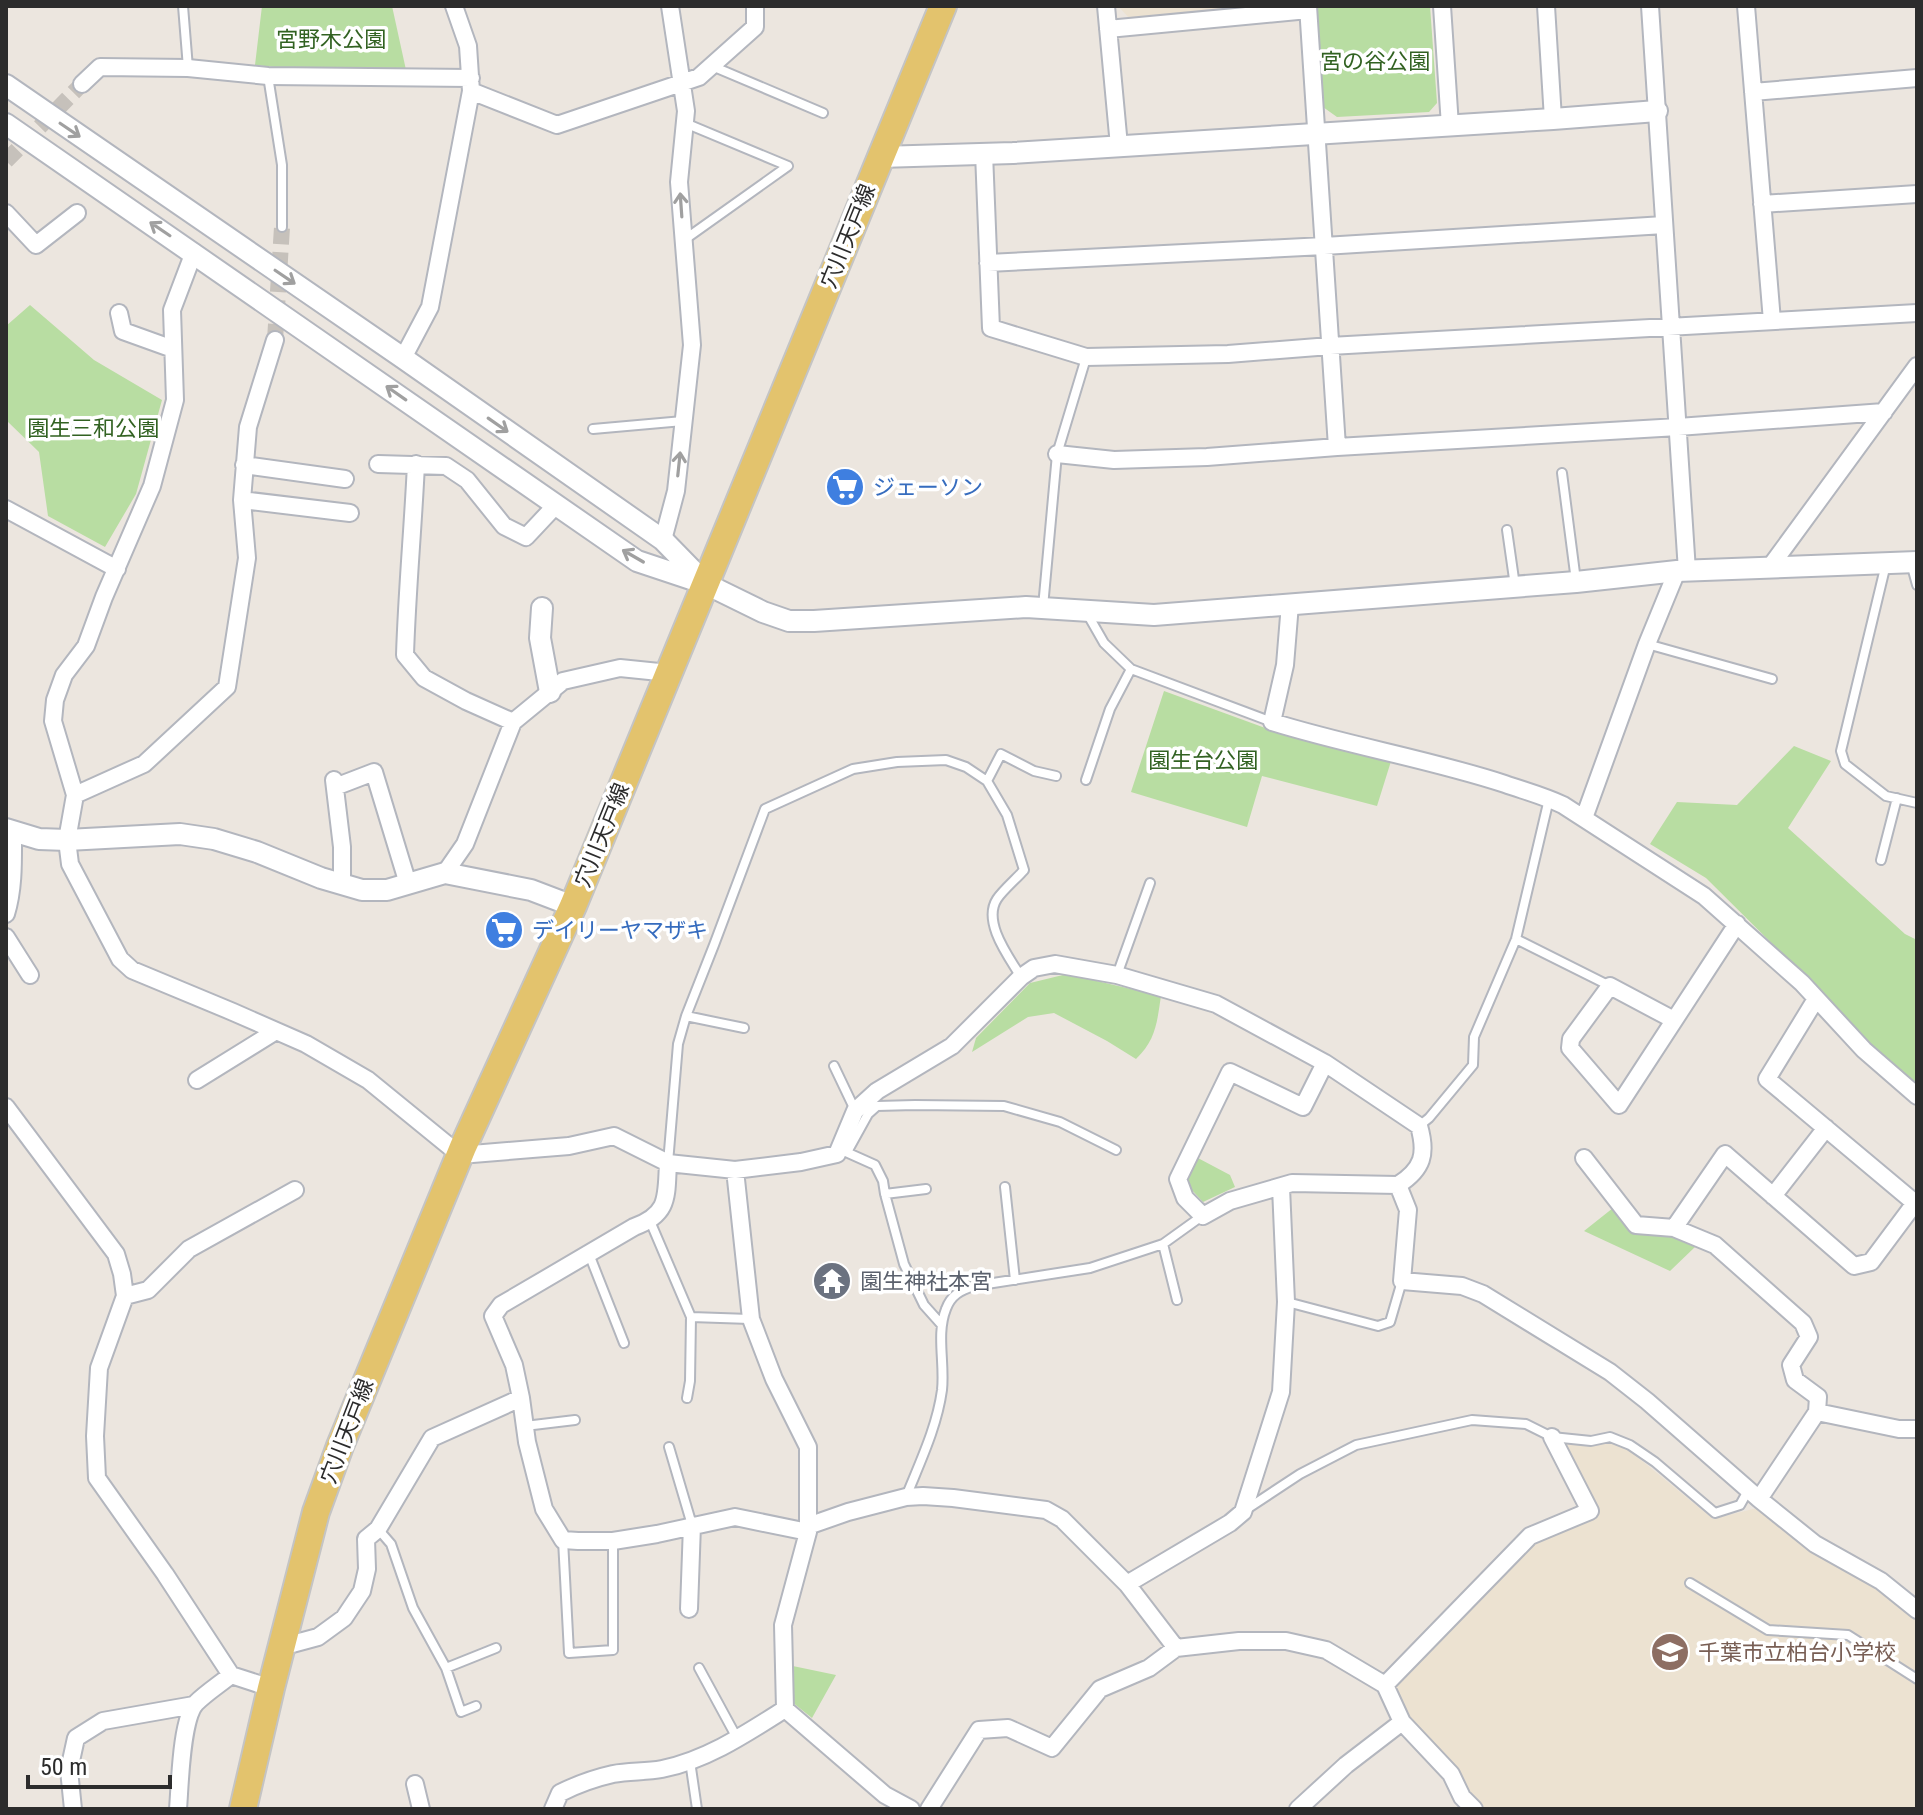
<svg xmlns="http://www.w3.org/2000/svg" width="1923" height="1815" viewBox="0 0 1923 1815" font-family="'Roboto Condensed','Noto Sans JP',sans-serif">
<rect width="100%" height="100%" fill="#ece6df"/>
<path fill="#ece2d1" d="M1118,6H1292L1291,8L1130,19Z
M1562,1444H1613L1630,1451L1713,1519L1757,1508L1802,1545L1889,1595L1917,1619V1809H1483L1407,1720L1392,1685L1535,1538L1596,1512Z"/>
<path fill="#b8dda2" d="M262,6H392L406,70L333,73L255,65Z
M1315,6H1430L1437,103L1429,112L1337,117L1323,107Z
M30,305L94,360L162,400L136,494L105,547L48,516L39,452L6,420V326Z
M1164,691L1268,729L1392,758L1377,806L1262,776L1247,827L1131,792Z
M1794,746L1831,761L1788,828L1905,934L1917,940V1087L1873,1049L1833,1004L1706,878L1650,844L1677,802L1737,805Z
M1067,974L1161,996C1157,1022 1156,1040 1136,1059L1107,1041L1054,1013L1028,1017L972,1052L976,1038L1030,983Z
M1196,1157L1230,1175L1235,1187L1203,1202L1190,1188L1187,1175Z
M1613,1208L1631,1231L1662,1233L1695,1247L1670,1271L1584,1231Z
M788,1665L836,1675L812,1718L787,1698Z"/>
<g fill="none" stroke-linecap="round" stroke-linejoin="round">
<path stroke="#c6c1bb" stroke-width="16" stroke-dasharray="16 8" stroke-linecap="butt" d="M6,161L82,84
M275,340L282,227"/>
<defs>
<path id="service" d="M183,6L188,68
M712,66L823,113
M268,76L282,165V227
M684,240L788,166L685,123
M593,429L683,421
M1562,473L1576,581
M1507,530L1515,586
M1911,563L1917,585
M1886,564L1841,751L1845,764L1886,796L1917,803
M1043,607L1057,454L1086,358
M1088,615L1104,643L1131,669L1272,722
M1647,644L1772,679
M1086,780L1110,709L1131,669
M987,781L1001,754L1034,771L1056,776
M1881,860L1897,798
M1516,939L1610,986
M1117,975L1150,883
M686,1016L744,1028
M834,1066L855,1110
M1419,1126L1429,1118L1473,1065L1474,1037L1516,939L1549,799
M846,1152L875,1165L883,1181L885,1194L904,1264L924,1305L941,1324
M847,1152L868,1114L877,1106L915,1105L1004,1106L1060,1122L1116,1150
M668,1163L678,1044L686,1016L714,945L765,809L853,769L897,762L946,760L966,767L987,781L1007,815L1024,870C1017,878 1002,891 997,899C982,922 1009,957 1021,977
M1005,1187L1015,1280
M885,1194L926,1189
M650,1221L691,1317L690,1381L687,1398
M1163,1244L1177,1300
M589,1254L624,1343
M1287,1302L1378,1326L1390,1322L1402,1281
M691,1317L750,1319
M525,1426L575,1420
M669,1447L692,1525
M906,1497C920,1462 937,1427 942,1390C945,1363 936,1334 946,1309C951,1295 961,1290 974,1286L1090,1268L1163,1244L1202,1216
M1247,1509L1300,1474L1356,1445L1472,1420L1526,1424L1552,1437L1591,1441L1610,1437L1630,1445L1655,1462L1715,1513L1740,1505L1749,1489
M378,1529L391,1544L413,1608L446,1668L461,1712L476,1706
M563,1540L569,1653L613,1650V1541
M1690,1583L1768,1630L1848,1635L1917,1679
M446,1668L496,1648
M699,1668L737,1738
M690,1761L697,1809"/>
<path id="minor" d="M1106,6L1119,146
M1308,6L1337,447
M1442,6L1450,126
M1546,6L1553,119
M1650,6L1687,571
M1746,6L1772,321
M1108,29L1308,10
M82,84L100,67L188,68L268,76L471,78
M471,91L557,125L699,77L755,27V6
M1753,92L1917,78
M984,153L991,328L1086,357L1228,354L1330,346L1917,313
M1762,204L1917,194
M6,213L36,245L77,213
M194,252L172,310L175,400L152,486L104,597L86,646L64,675L55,700L53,721L75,795L67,840L70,864L120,959L132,970L233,1012L306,1044L368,1080L460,1155L569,1146L614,1136L668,1163L735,1170L801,1162L837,1154L855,1111L877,1091L952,1046L1021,977L1034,968L1055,964L1117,975L1216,1004L1325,1063L1419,1126C1427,1154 1423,1169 1398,1185
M988,263L1324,246L1664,225
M119,313L123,331L173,349
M403,358L430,307L471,91L468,46L454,6
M1057,454L1114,460L1207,457L1337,447L1678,427L1884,412
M378,464L446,466L467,480L504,526L526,537L557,504
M416,464C413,528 407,591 405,655L424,678L466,701L513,722
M244,465L345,479
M242,500L350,513
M6,509L117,569
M663,540L676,491L692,345L679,182L686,111L670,6
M1770,567L1917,366
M1290,604L1285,665L1272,722C1349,746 1429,759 1505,784C1525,791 1544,796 1563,805L1704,896L1802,983L1864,1050L1917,1096
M334,780L342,847V883
M335,787L374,772L408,884
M75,795L144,764L227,687L247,558L242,500L248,427L275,340
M1584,818L1647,644L1677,571
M445,873L465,844L513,722L563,681L620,668L669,673
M6,914C14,888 13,860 13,832
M6,937L30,975
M1674,1020L1610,986L1571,1039L1570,1048L1619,1105L1737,924
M1325,1063L1303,1107L1230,1072L1178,1179L1185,1198L1203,1216L1230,1201L1292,1183L1398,1185L1408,1210L1402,1281L1462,1286L1483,1294L1610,1372L1647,1401L1759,1499L1815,1544L1881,1581L1917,1610
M197,1080L276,1031
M6,1107L116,1254L122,1274L125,1296
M1584,1158L1636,1225L1674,1228L1725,1154L1854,1266L1871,1262L1915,1203L1767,1079L1816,999
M668,1163C666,1196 670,1214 634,1227L501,1305L493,1316L514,1365L521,1398L527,1442L544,1509L563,1540L578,1541H613L657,1534L735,1517L808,1532
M735,1170L751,1319L774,1379L808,1447V1532L783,1625L785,1709
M1773,1196L1826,1128
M1674,1228L1715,1245L1803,1323L1809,1337L1791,1365L1795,1380L1818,1397L1817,1412
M1759,1499L1817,1412L1899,1429H1917
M808,1526L848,1512L906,1497L923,1496L953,1498L1046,1510L1062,1519L1127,1584L1176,1648
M1127,1584L1230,1523L1243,1512L1281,1392L1286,1302L1281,1187
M689,1609L692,1525
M281,1647L318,1637L344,1618L362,1591L367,1569L366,1539L378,1529L432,1438L521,1398
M231,1675L165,1574L97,1478L95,1436L99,1368L125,1296L148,1290L189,1249L295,1190
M415,1784L421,1809
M73,1809L69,1770L76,1738L103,1721L194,1705
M178,1809C180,1786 181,1719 196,1703C206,1693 220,1684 231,1675L271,1688
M553,1809L560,1793C576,1785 595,1778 613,1774C629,1771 646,1772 662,1769C707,1760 747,1733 785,1709L885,1795L911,1809
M929,1809L979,1730L1008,1728L1052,1748L1100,1689L1149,1668L1176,1648L1239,1641H1286L1326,1650L1385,1685
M1298,1809L1346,1765L1402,1722
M1474,1809L1462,1797L1451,1774L1402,1722L1385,1685L1530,1536L1590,1511L1552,1437"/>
<path id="tertiary" d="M6,85L403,358L663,540L703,581
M6,124L637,561L706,584L763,612L789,621H814L1026,607L1154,615L1576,582L1677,571L1917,562
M880,157L1013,153L1553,119L1657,111
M542,608L540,638L550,692
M6,829L39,839L67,840L180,834L214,839L257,852L321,878L362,890H387L445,873L531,890L573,906"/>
<path id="primary" d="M243,1809L271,1688L316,1512L340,1446L463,1147L573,906L943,6"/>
</defs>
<use href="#service" stroke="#b3b6be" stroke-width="12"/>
<use href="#minor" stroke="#b3b6be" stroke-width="20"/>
<use href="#tertiary" stroke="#b3b6be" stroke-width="24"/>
<use href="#primary" stroke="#c4c4c4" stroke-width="30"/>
<use href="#service" stroke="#fff" stroke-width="8"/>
<use href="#minor" stroke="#fff" stroke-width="16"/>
<use href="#tertiary" stroke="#fff" stroke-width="20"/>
<use href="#primary" stroke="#e3c36d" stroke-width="26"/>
</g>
<defs><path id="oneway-shaft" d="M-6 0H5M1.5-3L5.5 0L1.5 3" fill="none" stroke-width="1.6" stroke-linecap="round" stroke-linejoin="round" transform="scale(2)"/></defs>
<g stroke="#a0a0a0">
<use href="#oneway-shaft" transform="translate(70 130) rotate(34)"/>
<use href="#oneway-shaft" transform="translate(681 205) rotate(-94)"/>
<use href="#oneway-shaft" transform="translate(160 229) rotate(-146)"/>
<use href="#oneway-shaft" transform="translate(285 277) rotate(34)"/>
<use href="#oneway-shaft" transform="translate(396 393) rotate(-145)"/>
<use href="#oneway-shaft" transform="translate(498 425) rotate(35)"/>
<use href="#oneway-shaft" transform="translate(679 464) rotate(-84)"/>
<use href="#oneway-shaft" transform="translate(633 556) rotate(-150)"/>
</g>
<defs>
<symbol id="supermarket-disc" viewBox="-11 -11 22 22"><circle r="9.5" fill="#3f7fe0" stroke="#fff"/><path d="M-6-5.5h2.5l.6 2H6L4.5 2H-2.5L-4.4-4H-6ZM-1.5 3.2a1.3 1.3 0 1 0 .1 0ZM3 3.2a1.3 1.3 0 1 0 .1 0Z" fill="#fff"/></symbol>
<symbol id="temple-disc" viewBox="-11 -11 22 22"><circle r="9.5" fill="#6b7280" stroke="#fff"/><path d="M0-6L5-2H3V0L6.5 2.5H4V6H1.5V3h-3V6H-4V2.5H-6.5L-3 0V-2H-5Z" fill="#fff"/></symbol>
<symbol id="school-disc" viewBox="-11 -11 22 22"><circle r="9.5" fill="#8d6e63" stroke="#fff"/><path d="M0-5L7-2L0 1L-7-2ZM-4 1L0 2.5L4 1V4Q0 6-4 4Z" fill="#fff"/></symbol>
</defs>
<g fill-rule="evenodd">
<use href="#supermarket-disc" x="823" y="465" width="44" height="44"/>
<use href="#supermarket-disc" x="482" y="908" width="44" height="44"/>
<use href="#temple-disc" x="810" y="1259" width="44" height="44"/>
<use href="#school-disc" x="1648" y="1630" width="44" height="44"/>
</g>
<g text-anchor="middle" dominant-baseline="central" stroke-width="7" stroke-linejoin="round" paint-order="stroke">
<g font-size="22" fill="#326222" stroke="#fff">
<text x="331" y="39">宮野木公園</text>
<text x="1375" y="61">宮の谷公園</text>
<text x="93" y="428">園生三和公園</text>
<text x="1203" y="760">園生台公園</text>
</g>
<g font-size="22" fill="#2c2c2c" stroke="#fff">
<text transform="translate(848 236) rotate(-68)">穴川天戸線</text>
<text transform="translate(602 835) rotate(-68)">穴川天戸線</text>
<text transform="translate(347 1431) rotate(-69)">穴川天戸線</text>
</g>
<g font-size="22" fill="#366cbe" stroke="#fff" text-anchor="start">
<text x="873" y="487">ジェーソン</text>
<text x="532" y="930">デイリーヤマザキ</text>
</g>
<g font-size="22" fill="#5b616d" stroke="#fff" text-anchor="start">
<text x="860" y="1281">園生神社本宮</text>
</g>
<g font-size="22" fill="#785e54" stroke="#fff" text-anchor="start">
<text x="1698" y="1652">千葉市立柏台小学校</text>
</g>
</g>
<rect width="1923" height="1815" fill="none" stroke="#2c2c2c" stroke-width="16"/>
<path d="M28 1775v12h142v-12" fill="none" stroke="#2c2c2c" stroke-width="4"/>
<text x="40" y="1775" font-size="24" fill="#2c2c2c" stroke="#ffffff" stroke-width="6" paint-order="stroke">50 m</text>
</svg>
